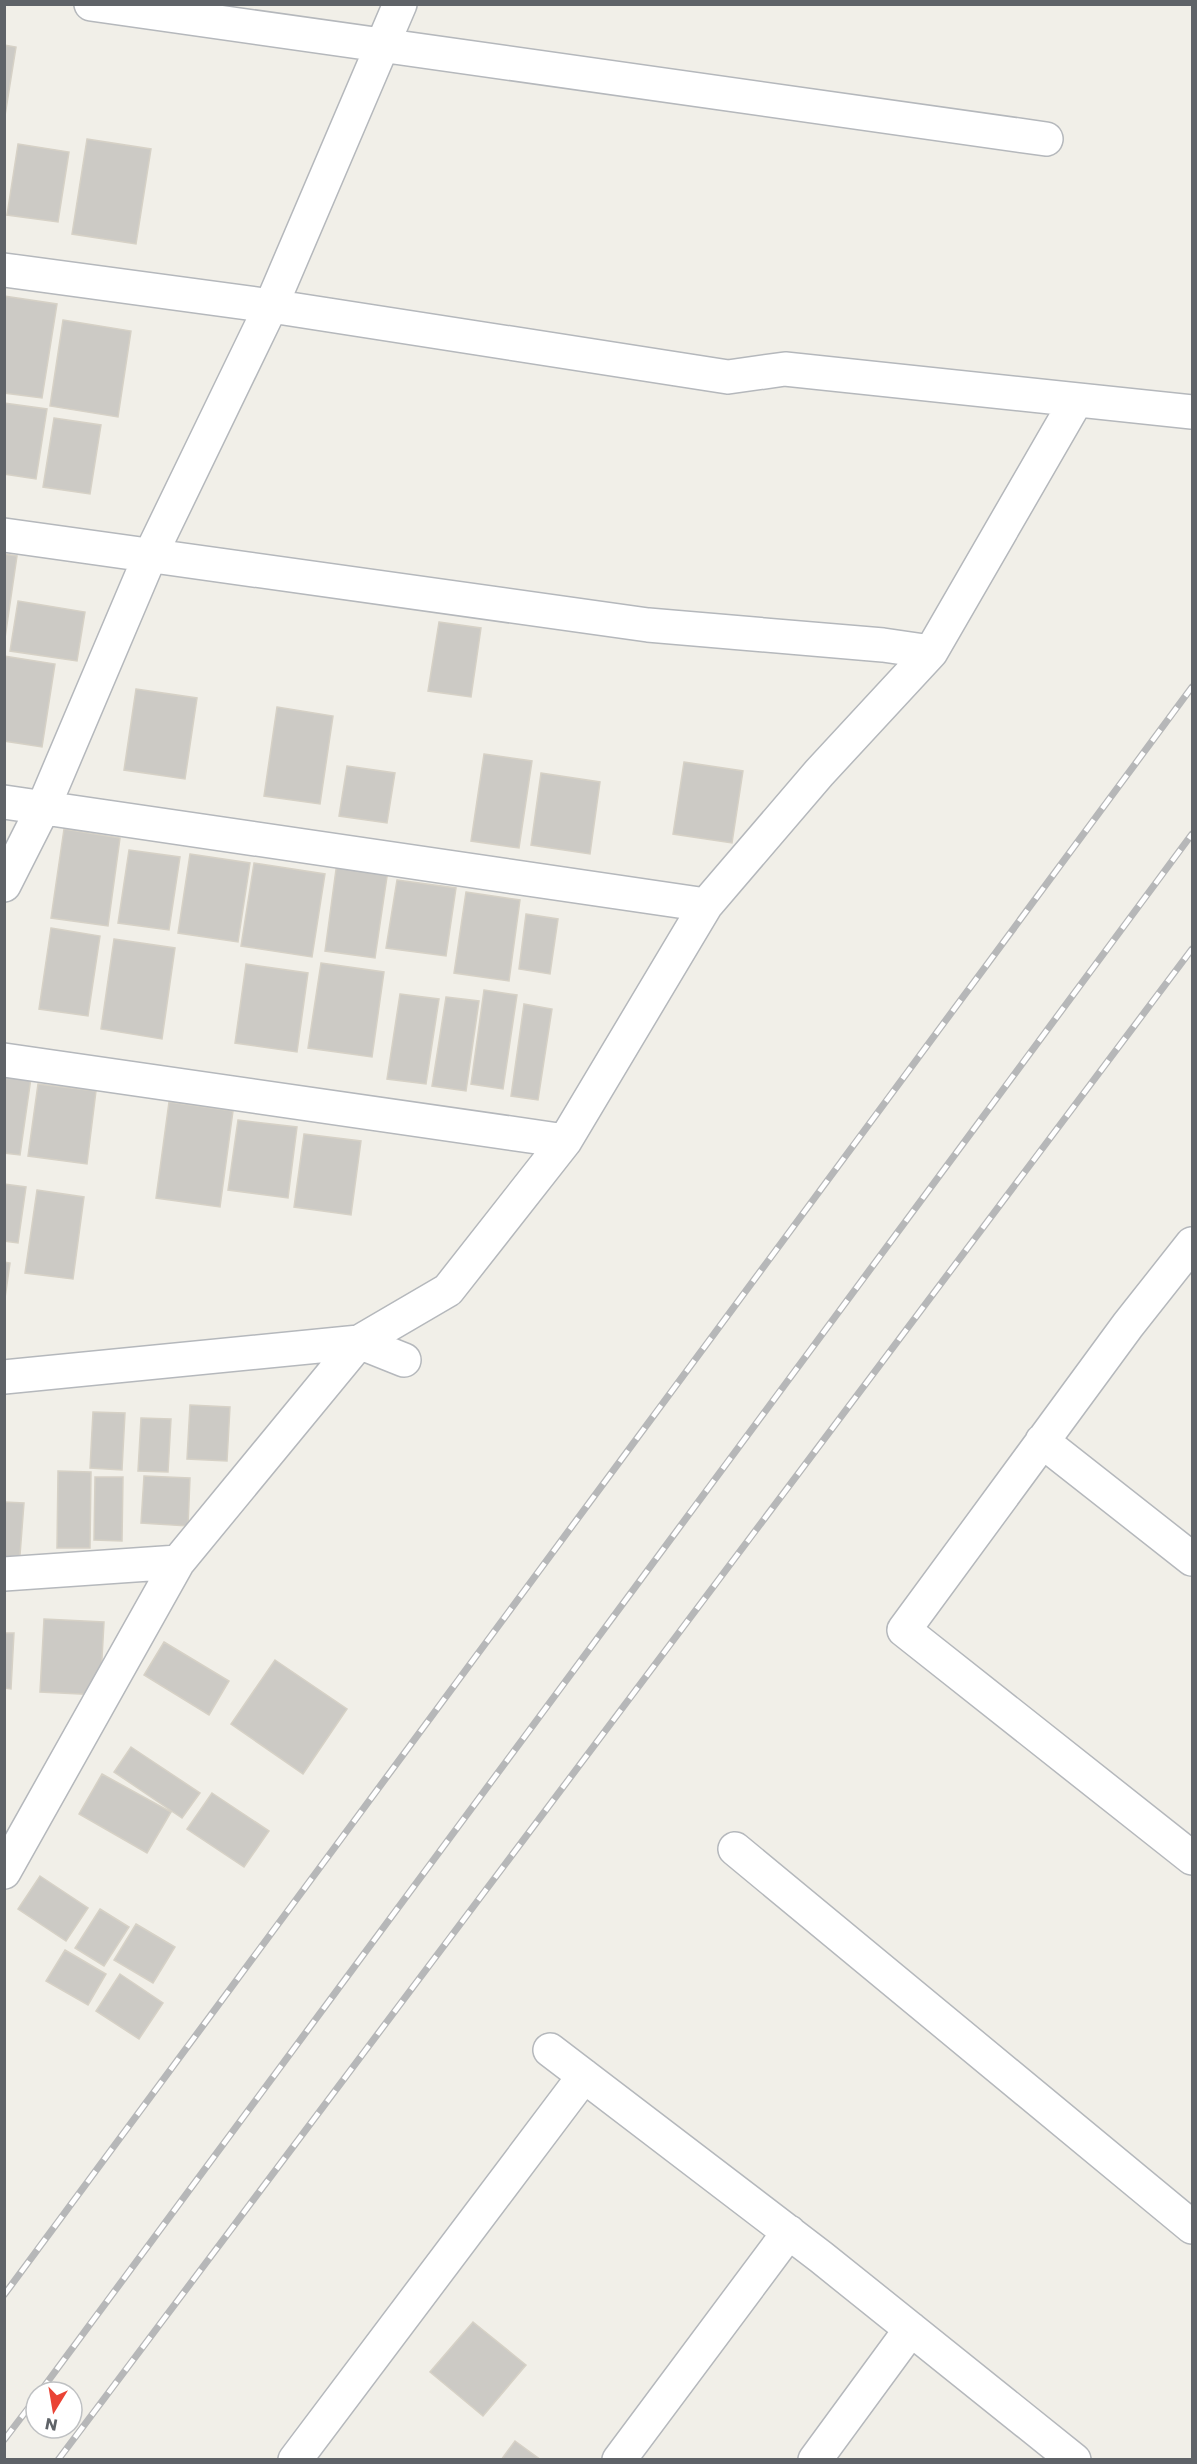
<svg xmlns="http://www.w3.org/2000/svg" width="1197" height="2464" viewBox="0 0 1197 2464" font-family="Poppins,sans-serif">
<rect width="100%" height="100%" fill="#f1efe8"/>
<path fill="#cccac5" stroke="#d6d1c6" stroke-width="1.5" d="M4,45L16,47L4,122Z
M87,139L151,149L136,244L72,234Z
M18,144L69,152L58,222L7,215Z
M4,296L57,304L42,398L4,393Z
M63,320L131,331L118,417L50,406Z
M4,403L47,409L36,479L4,474Z
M54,418L101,425L90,494L43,487Z
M4,554L17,556L5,638H4Z
M18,601L85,612L77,661L10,651Z
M439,622L481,628L471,697L428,691Z
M4,656L55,664L42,747L4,741Z
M136,689L197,698L185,779L124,770Z
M277,707L333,716L320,804L264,796Z
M484,754L532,761L519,848L471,841Z
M684,762L743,771L732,843L673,834Z
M347,766L395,773L387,823L339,816Z
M541,773L600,782L590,854L531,845Z
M64,829L120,838L108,926L51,918Z
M129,850L180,857L169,930L118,923Z
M190,854L250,863L238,942L178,933Z
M337,862L388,870L375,958L325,951Z
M254,863L325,874L312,957L241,946Z
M397,880L456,888L446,956L386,948Z
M466,892L520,900L509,981L454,973Z
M526,914L558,919L550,974L519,969Z
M51,928L100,936L88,1016L39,1009Z
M114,939L175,948L162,1039L101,1029Z
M321,963L384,972L372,1057L308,1048Z
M246,964L308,973L297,1052L235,1043Z
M484,990L517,995L503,1089L471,1084Z
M400,994L439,999L426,1084L387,1079Z
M446,997L479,1001L466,1091L432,1086Z
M524,1004L552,1009L538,1100L511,1096Z
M4,1075L31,1078L20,1155L4,1153Z
M38,1084L96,1091L87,1164L28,1156Z
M169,1102L233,1111L220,1207L156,1198Z
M238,1120L297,1127L288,1198L228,1190Z
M304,1134L361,1141L351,1215L294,1207Z
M4,1184L26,1187L18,1243L4,1241Z
M37,1190L84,1197L73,1279L25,1273Z
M4,1262L10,1263L4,1305Z
M190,1405L230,1407L227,1461L187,1459Z
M93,1412L125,1413L122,1470L90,1468Z
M141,1418L171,1419L168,1472L138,1471Z
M58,1471L91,1472L90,1548H57Z
M144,1476L190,1478L188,1526L141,1523Z
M95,1477H123L122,1541L94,1540Z
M4,1502L24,1503L19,1568L4,1567Z
M44,1619L104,1622L100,1695L40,1692Z
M4,1633H14L11,1689L4,1688Z
M164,1642L229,1681L209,1715L144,1675Z
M275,1660L347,1709L303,1774L231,1724Z
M131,1747L200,1793L182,1818L114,1772Z
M102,1774L171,1812L147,1853L79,1814Z
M212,1793L269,1831L244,1867L187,1829Z
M40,1876L88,1908L66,1941L18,1909Z
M100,1909L129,1927L104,1966L75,1948Z
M136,1924L175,1947L153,1983L114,1960Z
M65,1950L106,1974L88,2005L46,1981Z
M120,1974L163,2003L139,2039L96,2011Z
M473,2322L526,2365L483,2416L430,2372Z
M515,2441L541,2460H501Z"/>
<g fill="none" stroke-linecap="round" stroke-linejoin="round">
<defs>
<path id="minor" d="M91,4L1046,139
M4,270L271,306L728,377L785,369L1192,412
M4,535L648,625L883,645L931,652
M4,802L706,905
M4,885L43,808L150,556L271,306L400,4
M4,1060L565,1141
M1192,1244L1128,1325L904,1630L1192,1858
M4,1377L359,1342L404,1360
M1042,1441L1192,1559
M4,1574L178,1562
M735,1849L1192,2227
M4,1872L178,1562L359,1342L448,1290L565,1141L706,905L819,773L931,652L1076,401
M550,2050L821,2257L1074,2460
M295,2460L584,2076
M619,2460L789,2232
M815,2460L911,2329"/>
</defs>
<use href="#minor" stroke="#b5b8bc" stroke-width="36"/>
<use href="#minor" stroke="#fff" stroke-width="33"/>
<defs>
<path id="rail" d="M4,2295L1192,687
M40,2392L1192,834
M4,2440L36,2398
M58,2460L1192,949"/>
</defs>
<use href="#rail" stroke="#b6b7b8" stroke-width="7"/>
<use href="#rail" stroke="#fff" stroke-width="4.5" stroke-dasharray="14" stroke-linecap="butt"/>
</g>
<rect width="1197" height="2464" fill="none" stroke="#5f6368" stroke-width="12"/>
<g transform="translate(54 2410) rotate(191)"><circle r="28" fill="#ffffff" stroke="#bfc1c3" stroke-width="1.5"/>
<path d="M0-4.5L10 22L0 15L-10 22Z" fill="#ea4335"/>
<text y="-9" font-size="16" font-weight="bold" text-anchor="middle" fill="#5f6368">N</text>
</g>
</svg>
